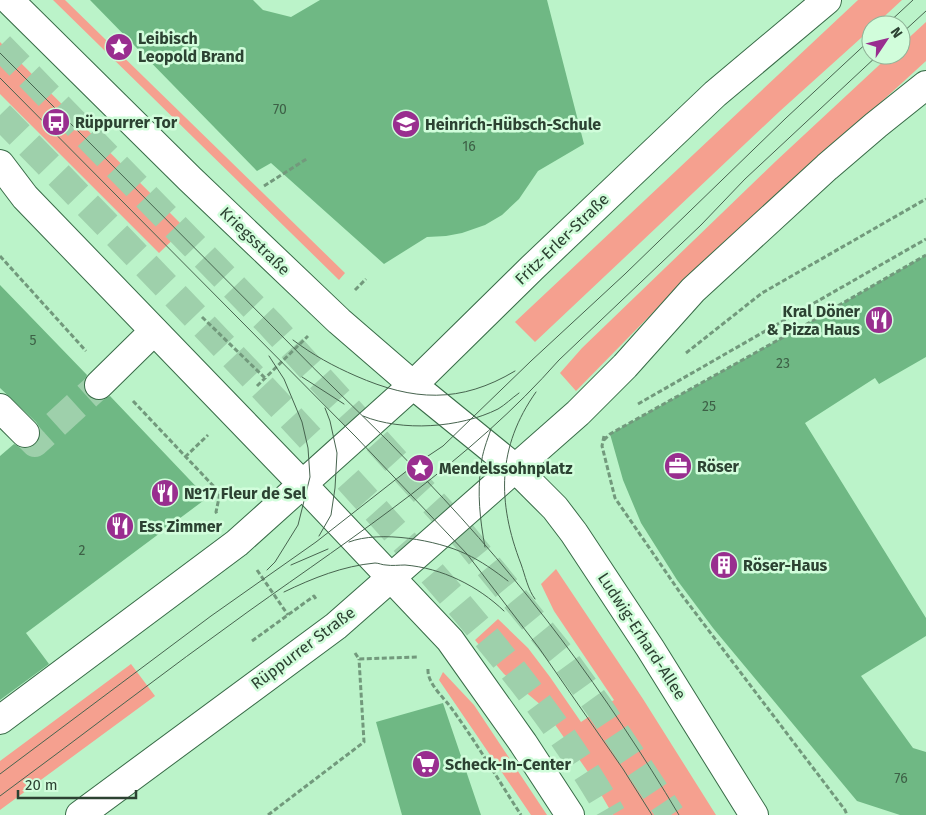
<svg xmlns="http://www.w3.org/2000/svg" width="926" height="815" viewBox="0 0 926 815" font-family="'Fira Sans',sans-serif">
<rect width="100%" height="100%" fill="#bbf3c9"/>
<path fill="#f5a08f" d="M53,0H65L345,273L339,280Z
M858,0H902L875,25H871V29L780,111L535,342L515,322Z
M926,22V61L673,292L576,391L560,373L582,348L776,161L890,55H901V45Z
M0,42L185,228L159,253L0,94Z
M556,569L643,699L716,815H613L588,772L542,706L504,674L475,640L498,619L528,648L550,677L581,722L614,700L554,611L541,584Z
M131,664L155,696L0,810V761Z
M443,672L474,705L547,815H531L439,680Z"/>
<path fill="#6fb884" d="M90,0H253L263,10L291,17L320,0H547L584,144L538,171L519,199L502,215L485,225L462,233L446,236L427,237L384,264L271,163L257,171Z
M926,255V357L879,384L875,378L805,423L926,618V636L861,676L913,748L926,752V815H900L857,801L713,628L677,580L641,523L623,480L610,434L805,325Z
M0,285L87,375L84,381V388L88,396L95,400H103L110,396L207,498L26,633L49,664L0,700V456L14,444L21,448H30L36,444L40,437V428L36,422L0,388Z
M443,703L481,815H402L376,722Z"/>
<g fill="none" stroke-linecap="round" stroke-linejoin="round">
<path stroke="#9ed0ab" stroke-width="28" stroke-dasharray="28 14" stroke-linecap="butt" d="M25,433L35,443L99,385"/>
<path stroke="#9ed0ab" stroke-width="28" stroke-dasharray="28 14" stroke-linecap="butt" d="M0,46L271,325L463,535L562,656L599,707L671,815
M0,115C123,241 246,367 365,498C453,596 547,700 612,815"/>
<defs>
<path id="minor" d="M99,385L154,331
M0,408L25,433"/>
<path id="major" d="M9,0L190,179L339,321L413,385L515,468L555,508L574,533L650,648L754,815
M0,164L25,197L308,490L450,640L523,743L570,815
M0,720L237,543L413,385L532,268L715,94L827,0
M80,815L336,626L578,413L625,366L693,290L827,167L876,125L926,85"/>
</defs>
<use href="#minor" stroke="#386b47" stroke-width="30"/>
<use href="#major" stroke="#386b47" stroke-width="30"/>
<path stroke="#72997c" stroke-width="3" stroke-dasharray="5 2.5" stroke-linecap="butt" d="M264,186L308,158
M0,256L86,351
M355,290L366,279
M202,317L265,378
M686,353L762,293L926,199
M257,386L308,336
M133,401L220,493L216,512L217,514
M638,404L926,239
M604,436L602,446L615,498L681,594L845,810L847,815
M604,440L610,434L805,325L926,255
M185,457L208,435
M257,570L288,615
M252,641L314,596L316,599
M355,653L359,659L418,657
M428,669C427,682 441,695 449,705C475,740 497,778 521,815
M268,815L364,742L359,659"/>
<use href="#minor" stroke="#fff" stroke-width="28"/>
<use href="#major" stroke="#fff" stroke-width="28"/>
<path stroke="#47644f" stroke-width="1" d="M886,25L913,0
M901,34L926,11
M0,53C92,145 184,237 276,330C325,381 377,428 425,479C523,581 607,694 679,815
M0,78L356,437L467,554L539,648L623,769L652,815
M293,340C313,355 333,366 356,376C413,401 460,404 515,371
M302,377L344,404
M363,416C402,432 460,428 498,409C505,405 512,398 519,393
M319,536L331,515L335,488L337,453L330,421L325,408
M349,542C380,530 437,540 466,554C481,561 495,571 508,581
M485,547C480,520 477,493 481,466C482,453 487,441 491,429
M291,565L328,549
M267,570L275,562L298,525L310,477L308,448L302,422L284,379L269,356
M284,592C313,578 343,566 375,563C379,563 382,565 386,565C392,566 399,565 405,565C442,568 478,586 504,611
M535,599C528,590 525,575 521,564C497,502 497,447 536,392
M0,774L211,616L316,542L413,466L443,446L531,361L625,274L786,118L871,39
M0,796C83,735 165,671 249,611C357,534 471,460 559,360L701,225L745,179L878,55"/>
</g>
<defs>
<symbol id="sight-disc" viewBox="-11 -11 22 22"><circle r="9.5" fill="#992e8f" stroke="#d1fddb"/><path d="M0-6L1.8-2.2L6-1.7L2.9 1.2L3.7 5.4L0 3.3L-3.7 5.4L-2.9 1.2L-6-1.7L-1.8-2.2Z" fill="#fff"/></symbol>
<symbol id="bus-disc" viewBox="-11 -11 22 22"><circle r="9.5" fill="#992e8f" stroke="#d1fddb"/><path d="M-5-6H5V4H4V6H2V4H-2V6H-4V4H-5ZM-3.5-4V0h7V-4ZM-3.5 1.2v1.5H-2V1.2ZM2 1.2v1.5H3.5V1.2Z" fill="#fff"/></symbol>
<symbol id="school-disc" viewBox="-11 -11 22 22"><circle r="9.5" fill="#992e8f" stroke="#d1fddb"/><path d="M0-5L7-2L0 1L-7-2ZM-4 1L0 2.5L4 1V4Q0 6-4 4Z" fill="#fff"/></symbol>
<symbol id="restaurant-disc" viewBox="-11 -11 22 22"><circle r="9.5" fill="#992e8f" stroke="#d1fddb"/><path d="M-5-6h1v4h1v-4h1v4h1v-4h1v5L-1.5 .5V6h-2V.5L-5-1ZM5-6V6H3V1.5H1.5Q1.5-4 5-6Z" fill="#fff"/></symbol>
<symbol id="office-disc" viewBox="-11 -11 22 22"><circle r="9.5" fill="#992e8f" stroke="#d1fddb"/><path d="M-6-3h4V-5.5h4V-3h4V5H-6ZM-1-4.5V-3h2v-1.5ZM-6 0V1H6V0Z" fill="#fff"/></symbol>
<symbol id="building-disc" viewBox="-11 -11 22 22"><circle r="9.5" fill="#992e8f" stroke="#d1fddb"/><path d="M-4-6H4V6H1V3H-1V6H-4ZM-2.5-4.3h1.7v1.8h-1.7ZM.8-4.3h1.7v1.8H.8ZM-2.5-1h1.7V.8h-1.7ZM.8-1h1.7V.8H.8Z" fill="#fff"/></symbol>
<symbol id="supermarket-disc" viewBox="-11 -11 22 22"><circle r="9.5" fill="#992e8f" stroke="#d1fddb"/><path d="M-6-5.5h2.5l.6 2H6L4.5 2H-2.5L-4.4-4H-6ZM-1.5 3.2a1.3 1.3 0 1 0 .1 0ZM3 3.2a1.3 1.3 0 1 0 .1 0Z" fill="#fff"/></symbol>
</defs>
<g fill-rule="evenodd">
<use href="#sight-disc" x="103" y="31" width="32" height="32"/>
<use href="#bus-disc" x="40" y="106" width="32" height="32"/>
<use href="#school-disc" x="390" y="108" width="32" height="32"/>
<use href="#restaurant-disc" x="863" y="304" width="32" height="32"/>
<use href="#office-disc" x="662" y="450" width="32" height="32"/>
<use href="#sight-disc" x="404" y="452" width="32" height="32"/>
<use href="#restaurant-disc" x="149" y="477" width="32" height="32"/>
<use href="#restaurant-disc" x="104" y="510" width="32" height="32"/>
<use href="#building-disc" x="708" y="549" width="32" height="32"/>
<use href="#supermarket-disc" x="410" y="748" width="32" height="32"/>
</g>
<g text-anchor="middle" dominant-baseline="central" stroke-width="5" stroke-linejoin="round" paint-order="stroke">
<g font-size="14" fill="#3d6046">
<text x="280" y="109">70</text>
<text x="469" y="146">16</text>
<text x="33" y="340">5</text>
<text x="783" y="363">23</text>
<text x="709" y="406">25</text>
<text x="82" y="550">2</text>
<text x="901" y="778">76</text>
</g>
<g font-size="16" font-weight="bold" fill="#2c4232" stroke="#d1fddb" text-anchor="start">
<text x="138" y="38">Leibisch<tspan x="138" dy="18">Leopold Brand</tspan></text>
<text x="75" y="122">Rüppurrer Tor</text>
<text x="425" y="124">Heinrich-Hübsch-Schule</text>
<text x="860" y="311" text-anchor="end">Kral Döner<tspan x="860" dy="18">&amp; Pizza Haus</tspan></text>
<text x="697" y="466">Röser</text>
<text x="439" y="468">Mendelssohnplatz</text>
<text x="184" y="493">№17 Fleur de Sel</text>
<text x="139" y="526">Ess Zimmer</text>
<text x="743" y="565">Röser-Haus</text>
<text x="445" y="764">Scheck-In-Center</text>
</g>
<g font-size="16" fill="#2c4232" stroke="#d1fddb">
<text transform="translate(562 239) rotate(-44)">Fritz-Erler-Straße</text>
<text transform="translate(255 241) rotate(44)">Kriegsstraße</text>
<text transform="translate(642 636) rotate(57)">Ludwig-Erhard-Allee</text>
<text transform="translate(303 648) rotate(-37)">Rüppurrer Straße</text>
</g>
</g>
<g transform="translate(886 40) rotate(55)"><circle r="24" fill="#d1fddb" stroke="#8fb297"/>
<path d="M0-4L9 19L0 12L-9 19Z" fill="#992e8f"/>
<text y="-8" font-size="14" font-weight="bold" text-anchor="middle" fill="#2c4232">N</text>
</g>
<path d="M18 790v8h118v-8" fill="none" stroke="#2c4232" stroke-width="2.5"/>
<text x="25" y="790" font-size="15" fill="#2c4232" stroke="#d1fddb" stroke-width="4" paint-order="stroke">20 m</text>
</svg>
